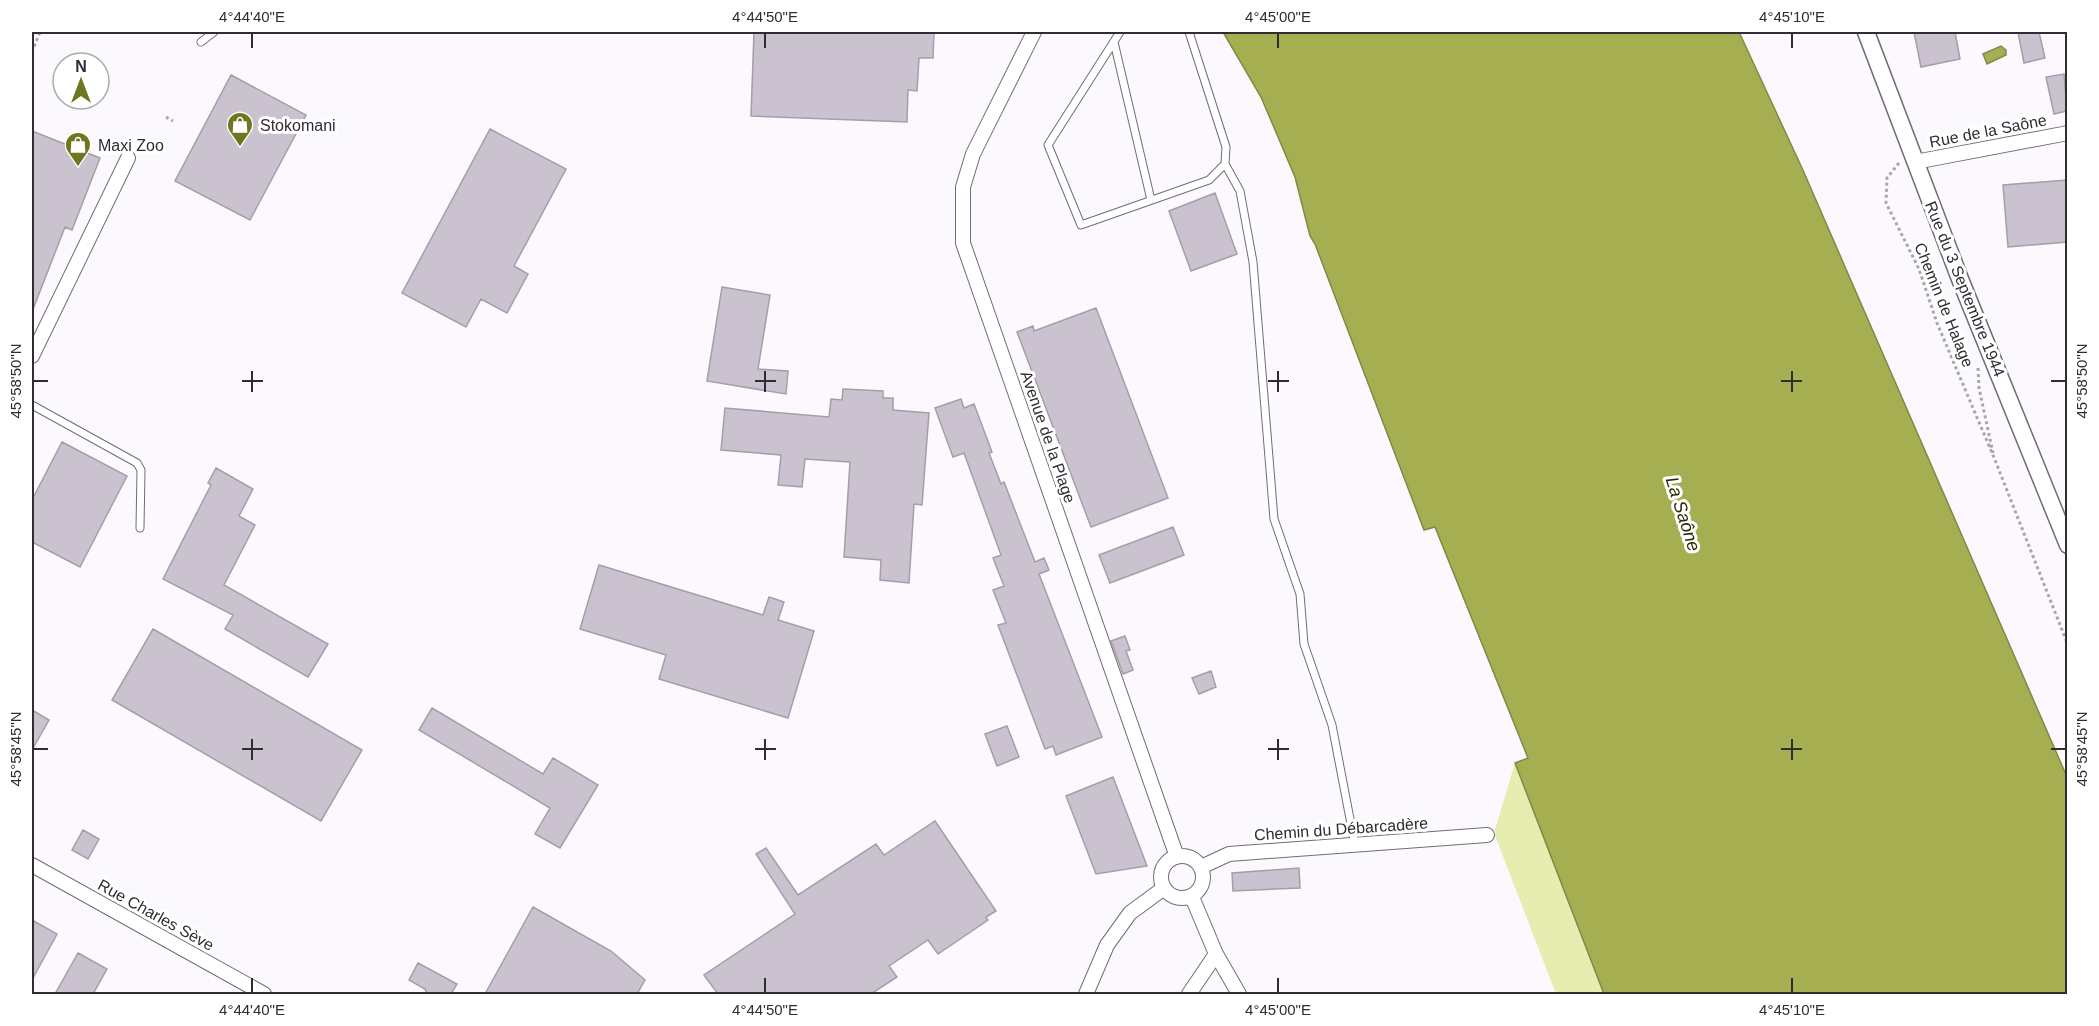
<svg xmlns="http://www.w3.org/2000/svg" width="2099" height="1026" viewBox="0 0 2099 1026" font-family="Arial,sans-serif">
<rect width="100%" height="100%" fill="#fcf9fe"/>
<path fill="#e5edb1" d="M1515,763L1604,994H1556L1494,833Z"/>
<path fill="#a5af51" stroke="#828847" stroke-width="1.5" d="M1223,32H1739L1802,168L2067,777V994H1604L1515,763L1528,758L1435,527L1424,530L1315,244L1310,236L1295,177L1261,97Z
M2001,46L2006,50V55L1987,64L1983,54Z"/>
<path fill="#cbc2d0" stroke="#a59da9" stroke-width="1.5" d="M754,32H934L933,58H919L917,91L908,90L907,122L751,116Z
M1914,32H1955L1960,59L1921,67Z
M2018,32H2039L2045,58L2024,63Z
M2064,74L2067,111L2054,114L2046,77Z
M231,75L306,115L250,220L175,181Z
M490,129L566,169L514,266L528,274L507,313L481,299L466,327L402,293Z
M32,131L100,158L72,230L65,227L32,312Z
M2067,180V242L2008,247L2003,185Z
M1215,193L1237,254L1191,271L1169,211Z
M722,287L770,295L758,369L788,371L786,394L707,381Z
M1096,308L1168,498L1091,527L1017,332L1033,326L1034,331Z
M843,389L883,391V398H893V410L929,413L922,505L914,504L909,583L880,580L881,560L844,557L850,462L805,459L802,487L778,485L781,455L721,450L725,408L829,417L831,399L842,400Z
M961,399L964,408L974,404L992,452L989,453L1001,484L1004,482L1035,562L1044,558L1049,570L1039,574L1102,737L1056,755L1053,746L1045,749L998,625L1006,623L993,590L1004,586L993,558L1001,555L964,453L953,457L935,408Z
M62,442L127,476L80,567L32,542V500Z
M216,468L253,489L239,516L255,525L224,585L328,644L308,677L225,629L233,615L163,579L211,485L208,483Z
M1173,527L1184,555L1110,583L1099,555Z
M599,565L763,615L769,597L784,602L778,620L814,631L788,718L659,679L666,655L580,629Z
M153,629L362,750L321,821L112,700Z
M1125,636L1130,650L1126,651L1133,670L1123,674L1111,641Z
M1211,671L1216,687L1199,694L1192,678Z
M432,708L543,774L553,758L598,785L560,848L535,834L550,808L419,730Z
M32,710L49,720L32,750Z
M1007,726L1019,757L997,766L985,734Z
M1113,777L1147,866L1096,874L1066,796Z
M935,821L996,911L986,917L988,920L938,954L928,940L889,966L897,977L871,994H718L704,975L795,914L756,854L766,848L798,895L876,844L884,855Z
M83,830L99,839L88,859L72,850Z
M1299,868L1300,888L1233,891L1232,873Z
M533,907L611,951L645,980L637,994H485Z
M32,920L57,934L32,980Z
M78,953L107,969L93,994H55Z
M418,963L457,984L451,994H427L425,989L409,980Z"/>
<g fill="none" stroke-linecap="round" stroke-linejoin="round">
<defs>
<path id="service" d="M1120,32L1048,145L1081,225L1209,180L1225,164L1226,147L1189,32
M201,42L214,32
M1114,42L1151,200
M1225,164L1240,191L1253,262L1274,519L1300,594L1304,644L1332,725L1355,845
M32,405L137,463L141,470L140,528"/>
<path id="minor" d="M1034,32L973,154L963,187V243L1177,857
M1915,162L2068,133
M32,356L128,158
M1161 877a21 21 0 1 1 42 0a21 21 0 1 1-42 0Z
M32,865L264,994
M1201,867L1229,854L1487,835
M1192,897L1216,954L1239,994
M1086,994L1107,945L1130,913L1164,888
M1189,994L1216,954"/>
<path id="tertiary" d="M1866,32L1960,279L2068,545"/>
</defs>
<use href="#service" stroke="#736b77" stroke-width="9"/>
<use href="#minor" stroke="#736b77" stroke-width="16"/>
<use href="#tertiary" stroke="#736b77" stroke-width="19"/>
<path stroke="#a9a6ab" stroke-width="3" stroke-dasharray="3 3" stroke-linecap="butt" d="M32,52L40,32
M166,117L173,121
M1899,163L1887,178L1886,203L1919,269L1937,323L1995,460L2068,645
M1978,368L1979,388L1993,453"/>
<use href="#service" stroke="#fff" stroke-width="7"/>
<use href="#minor" stroke="#fff" stroke-width="14"/>
<use href="#tertiary" stroke="#fff" stroke-width="16"/>
</g>
<path fill="none" stroke="#302c31" stroke-width="2" d="M252,33V48M765,33V48M1278,33V48M1792,33V48M252,371V392M765,371V392M1278,371V392M1792,371V392M33,381H48M242,381H263M755,381H776M1268,381H1289M1781,381H1802M2051,381H2066M252,739V760M765,739V760M1278,739V760M1792,739V760M33,749H48M242,749H263M755,749H776M1268,749H1289M1781,749H1802M2051,749H2066M252,978V993M765,978V993M1278,978V993M1792,978V993"/>
<defs>
<symbol id="shop-pin" viewBox="-11 -11 22 30"><path d="M0 17L-7.5 6A9.5 9.5 0 1 1 7.5 6Z" fill="#6e761f" stroke="#fff"/><path d="M-5-2.5h2.3a2.7 3.5 0 0 1 5.4 0H5L5.5 6h-11ZM-1.5-2.5h3a1.5 2.3 0 0 0-3 0Z" fill="#fff"/></symbol>
</defs>
<g fill-rule="evenodd">
<use href="#shop-pin" x="225" y="110" width="30" height="40"/>
<use href="#shop-pin" x="63" y="130" width="30" height="40"/>
</g>
<g text-anchor="middle" dominant-baseline="central" stroke-width="6" stroke-linejoin="round" paint-order="stroke">
<g font-size="16" fill="#302c31" stroke="#fff" text-anchor="start">
<text x="260" y="125">Stokomani</text>
<text x="98" y="145">Maxi Zoo</text>
</g>
<g font-size="16" fill="#302c31" stroke="#fff">
<text transform="translate(1988 131) rotate(-11)">Rue de la Saône</text>
<text transform="translate(1965 289) rotate(68)">Rue du 3 Septembre 1944</text>
<text transform="translate(1944 305) rotate(68)">Chemin de Halage</text>
<text transform="translate(1048 437) rotate(71)">Avenue de la Plage</text>
<text transform="translate(1341 829) rotate(-4)">Chemin du Débarcadère</text>
<text transform="translate(156 915) rotate(29)">Rue Charles Sève</text>
</g>
<g font-size="18" font-style="italic" fill="#292d04" stroke="#fff">
<text transform="translate(1683 514) rotate(72)">La Saône</text>
</g>
</g>
<rect width="2099" height="1026" fill="none" stroke="#ffffff" stroke-width="66"/>
<g transform="translate(81 81)"><circle r="28" fill="#ffffff" stroke="#acabad" stroke-width="1.5"/>
<path d="M0-4.5L10 22L0 15L-10 22Z" fill="#6e761f"/>
<text y="-9" font-size="16" font-weight="bold" text-anchor="middle" fill="#302c31">N</text>
</g>
<rect x="33" y="33" width="2033" height="960" fill="none" stroke="#302c31" stroke-width="2"/>
<g font-size="15" text-anchor="middle" fill="#302c31">
<text x="252" y="22">4°44'40"E</text>
<text x="765" y="22">4°44'50"E</text>
<text x="1278" y="22">4°45'00"E</text>
<text x="1792" y="22">4°45'10"E</text>
<text transform="translate(16 381) rotate(-90)" y="5">45°58'50"N</text>
<text transform="translate(2082 381) rotate(-90)" y="5">45°58'50"N</text>
<text transform="translate(16 749) rotate(-90)" y="5">45°58'45"N</text>
<text transform="translate(2082 749) rotate(-90)" y="5">45°58'45"N</text>
<text x="252" y="1015">4°44'40"E</text>
<text x="765" y="1015">4°44'50"E</text>
<text x="1278" y="1015">4°45'00"E</text>
<text x="1792" y="1015">4°45'10"E</text>
</g>
</svg>
